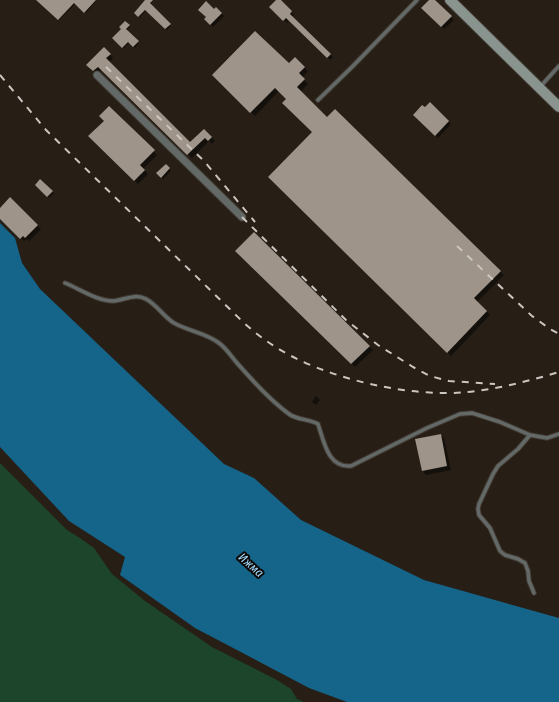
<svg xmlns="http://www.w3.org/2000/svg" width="559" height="702" viewBox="0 0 559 702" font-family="'Fira Sans Condensed',sans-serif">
<rect width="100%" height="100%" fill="#271e16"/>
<path fill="#1c452b" d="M0,463L67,530L80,538L94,548L112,574L145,601L212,647L277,680L291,689L297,699L304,702H0Z"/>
<path fill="#156489" d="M0,223L15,238L22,263L40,289L224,464L254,478L301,520L424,580L559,618V702H347L309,688L195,628L120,575L125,557L69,521L0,447Z"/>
<path fill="#0007" d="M38,0H97L86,13L76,3L59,20Z
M146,0H149L152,3L150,5L171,25L167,30L147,10L140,17L135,13Z
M278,0H279L294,15L292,17L333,57L330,60L289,20L287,23L271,7Z
M430,0H434L454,20L444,29L422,8Z
M216,8L224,16L213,27L205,19Z
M125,22L130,27L126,31L139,43L135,48L129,42L124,48L113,38L122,29Z
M104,48L113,58L109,63L190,143L204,130L215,141L212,144L209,141L192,158L102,69L97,74L88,65Z
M295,59L308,71L302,78L308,84L300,92L327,118L335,110L504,275L477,302L490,315L451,356L269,177L313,132L287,99L279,91L255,116L213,75L289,65Z
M430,104L451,124L438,138L414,115L425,109Z
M109,107L157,155L143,169L148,174L138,184L90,136L105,121Z
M166,165L171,171L163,179L158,173Z
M40,180L54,193L49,198L36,185Z
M10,199L41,229L29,241L27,239L24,241L0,218V209Z
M254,233L373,350L355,367L237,251Z
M316,396L320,400L316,405L312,402Z
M441,435L444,438L451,470L426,475L423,471L416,440Z"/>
<path fill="#9e9489" d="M36,0H96L84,13L74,3L58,20Z
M145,0H153L150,3L171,24L165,29L145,10L138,17L134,13Z
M276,0H281L292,11L290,14L331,54L327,58L286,18L283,21L269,7Z
M429,0H435L452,16L441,27L421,8Z
M206,1L214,9L216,7L222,13L210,25L204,19L206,17L198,10Z
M125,21L130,25L126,29L139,41L133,47L128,42L122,48L112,38L121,29L119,27Z
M255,31L289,63L295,57L305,67L299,73L305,79L297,87L327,117L335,109L501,271L474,298L487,311L447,353L268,177L312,132L282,103L286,99L275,88L250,113L212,75Z
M104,47L111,54L106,58L190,142L204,129L212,137L208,141L205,138L187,155L98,67L93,71L86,65Z
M430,102L449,121L435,136L413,115L422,105L425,107Z
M109,106L155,150L140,165L145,170L134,181L88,136L104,121L99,116Z
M166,164L170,168L161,178L156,173Z
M40,179L53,191L47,197L35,185Z
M10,197L38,225L25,238L23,236L20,239L0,219V208Z
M254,232L370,346L351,364L235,251Z
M441,434L447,466L422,471L415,439Z"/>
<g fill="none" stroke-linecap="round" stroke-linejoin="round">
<defs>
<path id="lane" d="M540,87L559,66
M318,100L352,67L417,0
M65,283C80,289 97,301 113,301C125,300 134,293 146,299C157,305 164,317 174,323C188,331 206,333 219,343C226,348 231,356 237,363C253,381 270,400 289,414C297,420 309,419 318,424C324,442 328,468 351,466L427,428L460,414L472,413L500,422L530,435L547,438L559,434
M530,435L518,449L498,466L493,474L479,504L478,509L479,515L490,528L500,551L505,555L518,559L525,563L528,571L529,581L534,593"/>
<path id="street" d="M97,75L242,217"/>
<path id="secondary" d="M450,0L559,107"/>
</defs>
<use href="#lane" stroke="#433b33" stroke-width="5.5"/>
<use href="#street" stroke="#433b33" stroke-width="9"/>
<use href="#secondary" stroke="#433b33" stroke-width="12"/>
<use href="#lane" stroke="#636967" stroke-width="3.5"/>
<use href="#street" stroke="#636967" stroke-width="7"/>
<use href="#secondary" stroke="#89948f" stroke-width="10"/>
<path stroke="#ccc6c0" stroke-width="2" stroke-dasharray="7 7" stroke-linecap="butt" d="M106,67L204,161L255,222
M0,75L46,130L243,322C253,331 263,339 274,346C323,378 409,398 467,392C498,389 529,381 559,372
M242,217L346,320L378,345L413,367L430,376L449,381L495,384
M457,246L532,316L550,329L559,334"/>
</g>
<g text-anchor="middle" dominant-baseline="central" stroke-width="4" stroke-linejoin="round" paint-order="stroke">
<g font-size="12" font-style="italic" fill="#a3dafc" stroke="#0d0906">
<text transform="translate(251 565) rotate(42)">Ижма</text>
</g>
</g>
</svg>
